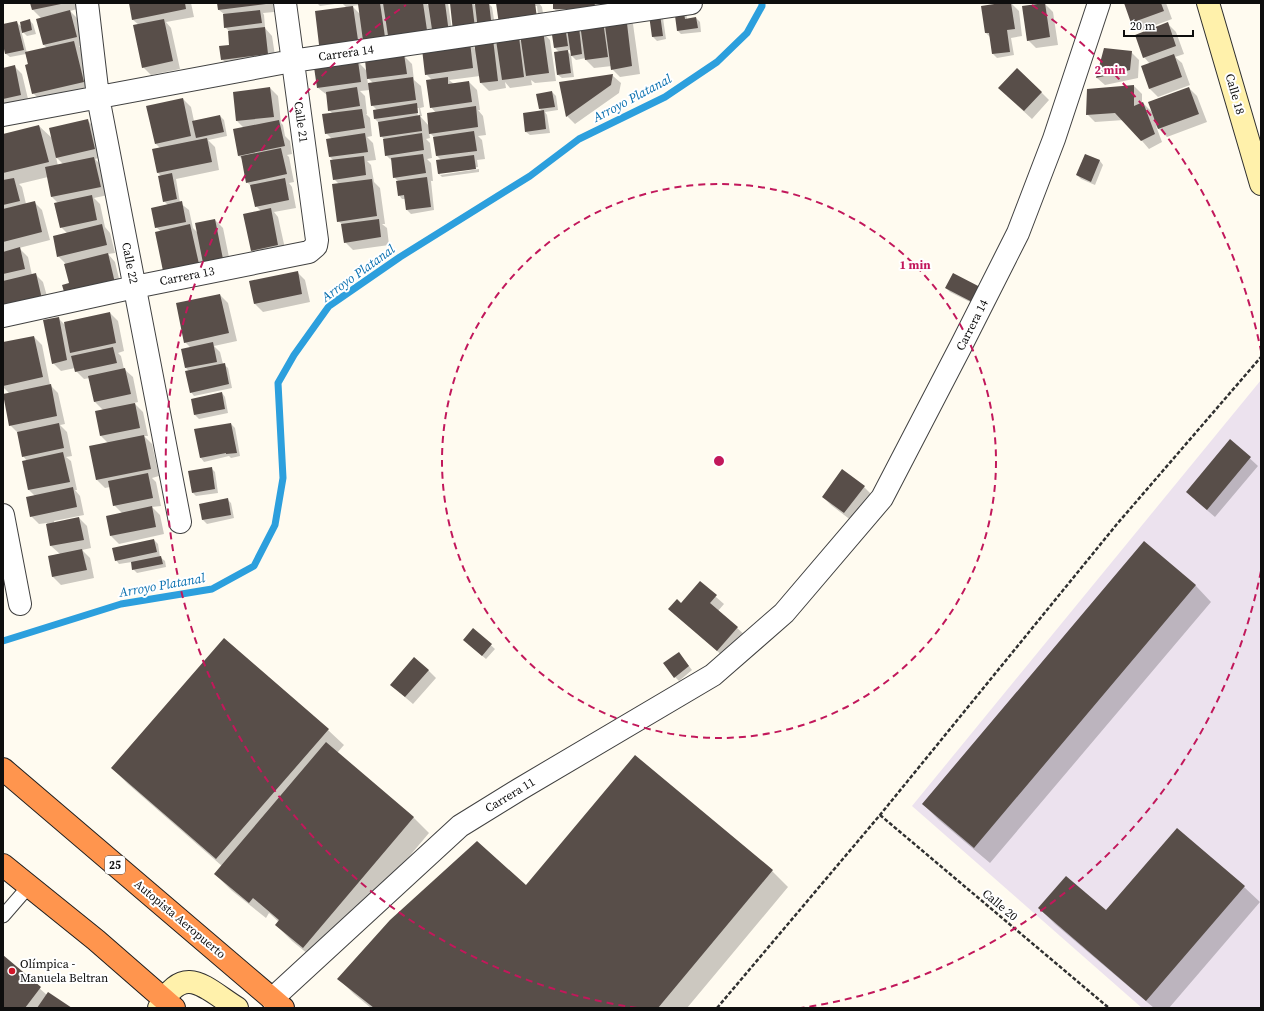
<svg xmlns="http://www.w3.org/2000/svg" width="1264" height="1011" viewBox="0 0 1264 1011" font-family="'Source Serif 4',serif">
<rect width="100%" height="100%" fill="#fffbf0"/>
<path fill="#ece2ee" d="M1261,380V1008H1142L912,806Z"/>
<path fill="#0003" fill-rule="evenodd" d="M31,3H84L85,7L70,11L78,19L84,45L79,46L82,50L92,90L41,101L33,93L26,54L10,57L6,54L3,40V25L16,22L23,28L29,20L33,24L36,34L27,36L21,30L27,53L47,48L44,45L41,18L33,10Z
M130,3H191L194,17L166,22L171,28L180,69L151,75L143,67L139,25L133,20Z
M218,3H273L274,12L263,13L264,15L265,27H264L272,36L276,62L230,67L222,59L231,46L229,31L225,27L224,14L219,10Z
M317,3H342L320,6Z
M342,3H426L430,7L429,3H448L453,37L329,60L347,8ZM359,5L361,15L352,6Z
M459,3H473L475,5L488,3L492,7L496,32L482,34Z
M504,3H539L542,7L545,26L508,31L500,23L498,4ZM535,6H537L539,23H537Z
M554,3H632L562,17L554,9Z
M999,3H1011L1019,11L1022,36L1011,38L1014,55L997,58L993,54L991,38L986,33L1001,4Z
M1125,3H1166L1172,19L1140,31L1132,23Z
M1045,4L1053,12L1058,45L1036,48L1028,40Z
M675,9L686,11L687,19L696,18L700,22L701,32L681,34L678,31Z
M660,15L663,18L666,39L657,41L653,37Z
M625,16L633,24L640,74L620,77L612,69V66L594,68L586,60V58L576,60L571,55L574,77L562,78L558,75L559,52L555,48L552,29ZM567,50H571L572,56L568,52Z
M1168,24L1176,32L1184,54L1175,57L1182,63L1190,85L1158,97L1150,89L1142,67L1150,64L1144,57Z
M542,32L550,40L556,81L535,83L531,80L532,85L510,88L505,82L506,88L489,91L481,83L480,76L449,80L454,84L469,82L477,90L480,110H478L483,116L486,135L478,136L482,140L485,159L477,160L478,167L440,173V175L479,169V172L442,177L438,173L441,160L437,156L434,137L429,132L430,138L426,139L430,143L432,158L427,159L431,163L433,181H431L434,210L411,214L407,210L405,199H402L399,195V182L394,177L392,161L386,155L384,139L381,136L378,122L375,119L377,110L372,105L370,90L360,91L365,96L367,114H366L370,118L372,136L367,137L373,143L376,160L367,161L371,165L374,182L380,188L385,224H382L387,228L389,245L353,250L345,242L343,225L338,221L339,184L334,179V161L330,157L332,139L326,133L333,114L329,110L327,95L318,88L358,62L367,71L404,56L412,64L414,80L421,86L424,107L420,108L422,116H420L429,126L436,113L431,107L432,80L426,74L470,43L476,50L493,40L498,45L518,38L522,42ZM367,77L373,83L368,84ZM417,108H419L420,118H418Z
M1131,52L1139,60L1138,78L1105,85L1097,78Z
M14,66L22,74L29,103L3,105V69Z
M613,76L621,83L619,93L575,124L567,116L560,83Z
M1134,86L1142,94V104L1143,103L1154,114L1189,88L1197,96L1207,122L1167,137L1156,126L1162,142L1149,149L1124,120L1095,122L1087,114Z
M270,88L278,96L281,123L283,125L285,136L290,141L292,154L287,155L289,157L294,182L289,183L292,187L296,208L274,212L278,217L286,253L260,258L252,250L261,211L256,206L252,187L247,182L242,159L238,155L244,128L237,121Z
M552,92L556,96L558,110L545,112L547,115L550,133L530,135L526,132L542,111L540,109Z
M1041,92L1049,100L1032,119L1007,96Z
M183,99L191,107L194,121L220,116L224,120L227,136L208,140L215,147L219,170L176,179L180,203L189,210L193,228L198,233L215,220L223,228L231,267L206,272L156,227L168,205L164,201L161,176L158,173L154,150L160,148L156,144Z
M87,120L95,128L102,157L95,159L102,166L108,195L94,198L100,204L105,227L110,233L115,253L108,254L115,262L122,291L70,283L65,263L58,256L67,233L61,227L58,203L52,197L48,177L19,184L22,187L26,204L34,202L42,210L50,240L19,248L28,257L32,275L35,274L43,282L50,307L3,318V135L39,126L53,139ZM56,157L63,164L58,166Z
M1085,155L1100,161L1103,165L1095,185L1081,179L1077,175Z
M297,272L305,280L310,302L263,312L255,304L250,282Z
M953,275L978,306L950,292L946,288Z
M220,295L228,303L237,341L214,346L220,352L223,364L228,368L232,388L194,396L191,392L189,371L186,368L183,350L191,348L185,342Z
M110,313L118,321L124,351L118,353L121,356L124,369L133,377L138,402L134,403L143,412L148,436H144L152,444L159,476L152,478L156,482L161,506L152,507L160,515L164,534L119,544L111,536L122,513L114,505L110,487L105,488L97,480L108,443L101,436L103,410L95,402L90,378L84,379L76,371L75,368L61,371L53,363L58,318L66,326Z
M34,337L42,345L50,385L58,393L65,424L60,425L67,432L72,456L66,457L71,461L77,490H75L80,496L84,515L54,521V523L79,518L87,526L91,548L82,550L90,558L94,578L61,585L53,577L49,556L60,554L51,546L47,523L39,524L31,516L35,496L29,490L23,462L27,461L23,456L18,433L10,425V394L3,387V343Z
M222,393L225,397L228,413L199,419L195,415L192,400Z
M231,424L235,428L240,456L231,458L229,456L204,462L201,458L195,430Z
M1230,440L1258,466L1215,517L1195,500Z
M211,468L215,472L218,493L196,496L193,493Z
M864,487L872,495L852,521L831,505L823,497Z
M228,500L231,503L234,518L207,524L203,520L200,505Z
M154,540L158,544L160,557L165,561L166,567L137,573L133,569L132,562L119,564L116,560Z
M1144,543L1196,586L1211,602L990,863L939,820L923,804Z
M700,583L724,604L718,611L746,636L725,658L670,609L681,604Z
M473,629L495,649L486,659L468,644Z
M682,657L692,670L679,681L675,677Z
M428,670L436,678L413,704L399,692Z
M328,730L344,745L337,753L413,817L429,833L319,963L292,941L276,925L279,922L269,913L266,918L231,890L215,874L222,866L128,784L112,768Z
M635,757L772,871L788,887L687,1008H371L354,994L339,979L526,886Z
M1244,887L1260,902L1169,1008H1154L1055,924L1039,908L1106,911Z
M3,956L47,995L70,1008H3Z"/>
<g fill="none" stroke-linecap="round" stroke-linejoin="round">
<path stroke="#2c9fdd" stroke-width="7" d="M3,641L121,604L212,589L254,566L275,525L283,478L278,383L294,355L329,306L400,257L530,176L579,139L665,97L717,62L747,33L762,6V3"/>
</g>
<path fill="#584e49" d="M30,3H61V4L32,10Z
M129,3H185L186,9L132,20Z
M217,3H266V4L218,10Z
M364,3H380L386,44L364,48L358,4Z
M383,3H423L428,37L389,42Z
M428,3H445L449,33L433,36Z
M450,3H472L475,28L453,31Z
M489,3L492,28L478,30L475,4Z
M496,3H535L537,18L499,24Z
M553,3H595L594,9H553Z
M1001,3H1011L1015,29L1007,30L1010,52L992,54L989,33H985L981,6Z
M1045,3L1050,37L1027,41L1022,6Z
M1124,3H1161L1164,11L1131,23Z
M353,6L359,47L320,53L315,11Z
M683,6L685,19L696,17L698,28L677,31L674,8Z
M70,10L77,37L43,45L36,19Z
M260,10L262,23L224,28L223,14Z
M660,14L663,36L652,37L649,15Z
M626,15L632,66L611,70L604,18Z
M30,19L32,30L22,33L20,22Z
M164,19L173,61L142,68L133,25Z
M17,21L24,50L5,54L3,44V24Z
M603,21L608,57L585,60L580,24Z
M1168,22L1176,46L1143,58L1135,35Z
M565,26L568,46L554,48L551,28Z
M265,27L268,54L221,60L219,46L229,45L228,31Z
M579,27L582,54L571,56L567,28Z
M543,30L549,73L526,76L520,34Z
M519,37L524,77L502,80L496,40Z
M493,39L498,81L480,83L474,42Z
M74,41L84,82L32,94L25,65L28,64L25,52Z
M470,42L473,68L425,75L422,49Z
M1104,48L1132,51L1130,70L1096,78Z
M568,50L571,73L557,75L554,52Z
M404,54L407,74L367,79L365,60Z
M1174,54L1182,77L1149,89L1141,66Z
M358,61L361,82L317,88L314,67Z
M15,65L21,95L3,99V68Z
M1017,68L1042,92L1024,111L998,88Z
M613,74L611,85L566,117L559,82Z
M413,77L416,100L371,106L368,83Z
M448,77V84L469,81L472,102L430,108L426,80Z
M1134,85V106L1143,102L1155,134L1141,141L1115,113L1086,115L1087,89Z
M270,87L274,117L236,121L233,92Z
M357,87L360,106L328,111L326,92Z
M1189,87L1199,114L1158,129L1148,102Z
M552,91L555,107L539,109L536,94Z
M183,98L191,136L155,144L146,106Z
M417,103L418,113L374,119L373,110Z
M476,106L478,127L429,134L427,113Z
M362,109L365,128L325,134L322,114Z
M544,110L546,129L525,132L523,113Z
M220,115L224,132L196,138L192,121Z
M420,115L422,131L380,137L378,122Z
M88,119L95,149L56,158L49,128Z
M279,120L285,146L238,156L233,129Z
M39,125L49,162L3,173V134Z
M474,131L477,151L436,156L433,137Z
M365,133L368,152L329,157L326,139Z
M422,133L424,150L385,156L383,139Z
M207,138L212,162L157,173L152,149Z
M281,148L287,174L246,183L241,156Z
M423,154L426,173L393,178L391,158Z
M1085,154L1100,160L1091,182L1076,175Z
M474,155L476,169L438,174L436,160Z
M364,156L366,175L333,180L330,160Z
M94,157L101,187L51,197L45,167Z
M172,173L177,199L163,202L158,176Z
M427,177L431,207L406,210L404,195L398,196L396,181Z
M14,178L20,201L3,205V180Z
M285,178L289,200L255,207L250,185Z
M372,179L377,216L337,222L332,184Z
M92,195L97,220L60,228L54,203Z
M35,201L42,232L3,242V209Z
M182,201L186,222L155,228L151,208Z
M271,208L278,245L251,251L243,214Z
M215,219L223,259L203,263L195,223Z
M379,219L381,237L344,243L341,224Z
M102,224L107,245L57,257L53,236Z
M190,224L199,264L163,271L155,232Z
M20,247L25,269L3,274V252Z
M108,253L115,283L65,295L62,285L69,283L64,264Z
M298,271L302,294L254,304L249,281Z
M36,273L42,299L3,308V281Z
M953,273L982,288L974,303L945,288Z
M220,294L229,333L184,343L176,303Z
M110,312L116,343L70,353L64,322Z
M59,317L67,360L52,364L43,320Z
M34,336L43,377L3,386V342Z
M213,342L217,362L185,368L181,349Z
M113,347L117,363L75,372L71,356Z
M225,363L229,384L190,393L185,371Z
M125,368L131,394L94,402L88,376Z
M51,384L57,416L9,426L3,394Z
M222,392L225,409L194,415L191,399Z
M135,403L140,428L100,436L95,411Z
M59,423L64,448L22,457L17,432Z
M231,423L237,453L226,454V453L200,458L194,429Z
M144,435L151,469L96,480L89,446Z
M1230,439L1251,457L1207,510L1186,492Z
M63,452L70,482L28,490L22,461Z
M212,467L215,489L192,493L188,471Z
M842,469L865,486L844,513L822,497Z
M148,473L153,498L113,506L108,481Z
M73,487L77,507L30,517L26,497Z
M228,498L231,515L202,520L199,504Z
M152,506L156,527L110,536L106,516Z
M79,517L84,540L50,546L46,524Z
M154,539L157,552L115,561L112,548Z
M1144,541L1196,585L974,848L922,804Z
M82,549L87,570L52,577L48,556Z
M161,556L163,564L132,570L131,562Z
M700,581L717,595L710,603L738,627L717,651L668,609L677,599L681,603Z
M473,628L492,644L482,656L463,640Z
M224,638L329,729L216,859L111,768Z
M679,652L689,666L674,678L663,663Z
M414,657L429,670L405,697L390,685Z
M326,742L414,817L303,948L275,925L279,920L253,898L249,903L214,874Z
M635,755L773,870L658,1008H374L337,979L390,920L477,841L526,885Z
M1177,828L1245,886L1146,1001L1038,908L1066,876L1106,910Z
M3,955L41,987L25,1008H3Z
M48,992L72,1008H37Z"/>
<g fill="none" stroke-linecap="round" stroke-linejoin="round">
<defs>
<path id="lane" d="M3,916L29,886"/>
<path id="street" d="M87,3L98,97L180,522
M3,115L292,61L691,3
M3,316L135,287L309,252L316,246L317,240L285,3
M3,515L20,604
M272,999L460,826L520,789L713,675L784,613L882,498L962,344L1018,233L1054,139L1099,3"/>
<path id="secondary" d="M1208,3L1261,184
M159,1008C184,961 205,988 237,1008"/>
<path id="highway" d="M3,769L283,1008
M3,865L96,940L174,1008"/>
</defs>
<use href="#lane" stroke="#414141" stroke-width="15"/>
<use href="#street" stroke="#414141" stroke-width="24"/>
<use href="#secondary" stroke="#303030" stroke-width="24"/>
<use href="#highway" stroke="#1f1f1f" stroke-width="24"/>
<path stroke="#303030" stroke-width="2.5" stroke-dasharray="4 2" stroke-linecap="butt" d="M880,815L1109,1008
M717,1008L880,815L1117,524L1261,357"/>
<use href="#lane" stroke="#fff" stroke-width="13"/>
<use href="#street" stroke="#fff" stroke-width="22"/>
<use href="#secondary" stroke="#fff1ab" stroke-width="22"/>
<use href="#highway" stroke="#ff954e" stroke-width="22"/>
</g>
<g fill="none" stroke="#c2185b" stroke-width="2" stroke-dasharray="7 5">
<circle cx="719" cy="461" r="277"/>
<path d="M1261 571A553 553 0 0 1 801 1008M637 1008A553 553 0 0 1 406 5M1032 5A553 553 0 0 1 1261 351"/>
</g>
<circle fill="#cf1628" stroke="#fff" stroke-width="1.5" cx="12" cy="971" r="4"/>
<g text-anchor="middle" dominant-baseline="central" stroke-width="4" stroke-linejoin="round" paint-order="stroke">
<rect fill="#fff" stroke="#565656" stroke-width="1" x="105" y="856" width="20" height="18" rx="3"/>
<g font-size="11" font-weight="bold" fill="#0e0e0e">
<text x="115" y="865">25</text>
</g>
<g font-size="12" fill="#0e0e0e" stroke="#fff">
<text transform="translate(346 53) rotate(-8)">Carrera 14</text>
<text transform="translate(1235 94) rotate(74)">Calle 18</text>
<text transform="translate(301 122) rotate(82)">Calle 21</text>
<text transform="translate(130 263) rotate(79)">Calle 22</text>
<text transform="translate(187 276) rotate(-11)">Carrera 13</text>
<text transform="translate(972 325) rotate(-63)">Carrera 14</text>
<text transform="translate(510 795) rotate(-31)">Carrera 11</text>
<text transform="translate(1000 905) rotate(40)">Calle 20</text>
<text transform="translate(180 919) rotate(40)">Autopista Aeropuerto</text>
</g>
<g font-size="12" fill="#0e0e0e" stroke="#fff" text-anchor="start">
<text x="20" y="964">Olímpica -<tspan x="20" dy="14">Manuela Beltran</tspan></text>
</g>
<g font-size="13" font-style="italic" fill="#086faf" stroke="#fff">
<text transform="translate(632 98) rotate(-28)">Arroyo Platanal</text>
<text transform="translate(358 273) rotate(-36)">Arroyo Platanal</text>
<text transform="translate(162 585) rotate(-10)">Arroyo Platanal</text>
</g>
</g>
<circle cx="719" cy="461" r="6" fill="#c2185b" stroke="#fff" stroke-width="2"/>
<g font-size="12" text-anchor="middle" font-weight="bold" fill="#c2185b" stroke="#fff" stroke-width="4" stroke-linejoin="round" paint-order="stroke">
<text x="1110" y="74">2 min</text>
<text x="915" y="269">1 min</text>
</g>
<rect width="1264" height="1011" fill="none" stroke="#0e0e0e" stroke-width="8"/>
<path d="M1124 30v6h69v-6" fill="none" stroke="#0e0e0e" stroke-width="2"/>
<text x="1130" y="30" font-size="12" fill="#0e0e0e" stroke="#ffffff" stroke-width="3" paint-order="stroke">20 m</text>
</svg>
